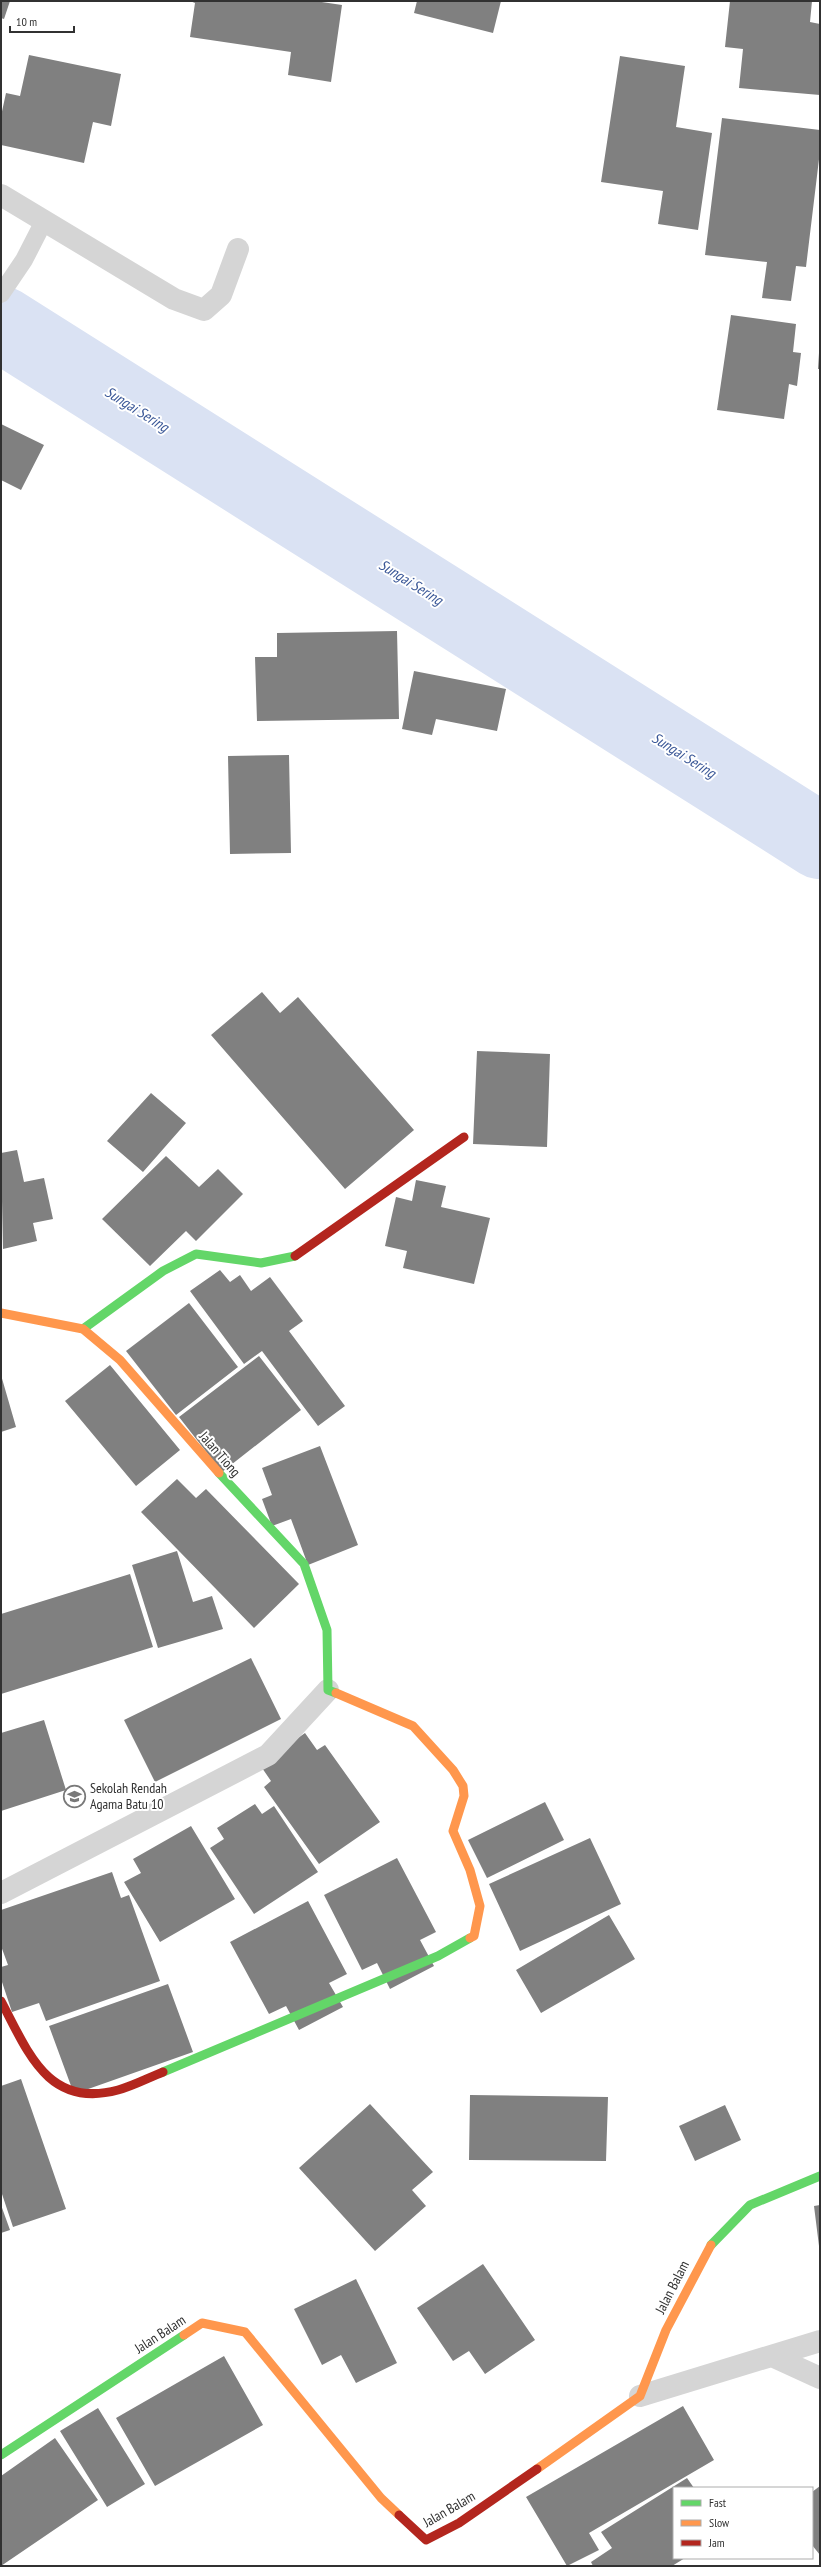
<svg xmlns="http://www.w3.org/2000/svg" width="821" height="2567" viewBox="0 0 821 2567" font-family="'PT Sans Narrow',sans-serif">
<rect width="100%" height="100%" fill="#fff"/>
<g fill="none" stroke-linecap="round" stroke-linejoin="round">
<path stroke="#dae2f3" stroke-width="76" d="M1,324L820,841"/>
</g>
<path fill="#808080" d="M1,1H10L4,19L1,18Z
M190,1H315L342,5L331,82L288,75L291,52L190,37L195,3Z
M417,1H501L493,33L414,13Z
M730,1H812L810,22L820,24V95L739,88L743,49L725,47Z
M29,55L121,74L111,126L93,122L84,163L1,145V116L6,93L20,96Z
M620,56L685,66L676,127L712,133L698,230L658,224L663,191L601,182Z
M722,118L820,130V151L806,267L796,266L791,301L762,298L767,262L705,255Z
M731,315L796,324L793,352L801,353L797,386L789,384L784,419L717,410Z
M819,353H820V369H818Z
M1,424L44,445L21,490L1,480Z
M397,631L399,719L257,721L255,657H277V633Z
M414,671L506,689L497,731L436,719L432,735L402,729Z
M289,755L291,853L230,854L228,756Z
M262,992L280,1013L298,997L414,1130L345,1189L211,1035Z
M477,1051L550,1054L547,1147L473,1144Z
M151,1093L186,1123L143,1172L107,1141Z
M17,1150L24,1182L44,1178L53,1219L33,1223L37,1241L3,1249L1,1153Z
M166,1156L199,1187L218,1169L243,1194L196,1241L186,1231L150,1266L102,1219Z
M416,1180L446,1186L441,1207L490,1218L474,1284L403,1268L407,1251L385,1246L396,1197L412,1201Z
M220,1270L230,1282L240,1275L251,1291L270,1277L303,1321L289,1331L345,1406L318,1426L262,1351L244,1364L190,1291Z
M189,1303L238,1367L176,1415L126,1351Z
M259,1356L301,1410L222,1472L179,1417Z
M110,1365L180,1450L136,1486L65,1401Z
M1,1375L16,1427L1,1432Z
M320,1446L358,1545L308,1565L291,1519L272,1526L262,1499L272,1495L262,1468Z
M177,1479L196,1498L206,1489L299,1584L254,1628L141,1512Z
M177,1551L193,1602L212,1596L223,1629L158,1648L132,1565Z
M130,1574L153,1647L1,1694V1614Z
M251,1658L281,1719L155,1782L124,1720Z
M44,1720L66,1790L1,1811V1733Z
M305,1733L317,1750L325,1745L380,1822L319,1864L264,1787L271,1781L260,1765Z
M545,1802L564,1840L487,1878L468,1840Z
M255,1804L262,1814L274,1806L318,1872L254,1914L210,1848L224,1839L217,1828Z
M191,1826L235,1899L160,1942L124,1882L141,1873L133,1859Z
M590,1838L621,1904L520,1951L489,1884Z
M397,1858L436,1932L420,1940L434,1966L390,1989L377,1963L362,1970L324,1895Z
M112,1872L121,1898L129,1895L160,1981L46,2021L39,2003L12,2012L1,1979V1967L8,1965L1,1946V1910Z
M308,1901L347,1974L329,1983L343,2007L299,2030L286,2006L269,2014L230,1942Z
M609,1915L635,1959L541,2013L516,1970Z
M168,1984L193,2052L74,2094L49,2026Z
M21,2079L66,2209L13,2227L1,2191V2086Z
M470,2095L608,2097L606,2161L469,2160Z
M370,2104L433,2172L412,2190L426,2206L375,2251L299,2168Z
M725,2105L741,2140L695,2161L679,2126Z
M1,2205L10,2230L1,2233Z
M820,2205V2246H819L814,2206Z
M483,2264L535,2340L485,2374L469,2351L453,2361L417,2308Z
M356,2279L397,2363L356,2383L341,2355L322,2365L294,2309Z
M224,2356L263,2425L155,2486L116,2418Z
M683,2406L714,2460L589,2533L599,2550L567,2566L526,2497Z
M98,2408L145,2484L107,2507L60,2431Z
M55,2438L98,2500L1,2566V2476Z
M687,2478L694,2488H674V2558H685L672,2566H593L591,2562L612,2548L601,2532Z
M820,2486V2555L812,2545V2492Z"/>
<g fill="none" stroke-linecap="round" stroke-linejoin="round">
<path stroke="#d5d5d5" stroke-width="18" d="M1,294L24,260L44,221"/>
<path stroke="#d5d5d5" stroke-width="22" d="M1,195L174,299L204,310L221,295L238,249
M1,1893L268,1755L328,1690
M772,2356L820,2378
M640,2396L820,2341"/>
<path stroke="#63d668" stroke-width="9" d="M83,1329L163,1271L196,1254L261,1263L295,1256
M219,1473L304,1564L327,1630L328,1690L336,1693
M163,2072L438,1956L470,1938
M711,2245L750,2205L820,2176
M1,2455L184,2335"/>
<path stroke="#ff974d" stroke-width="9" d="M1,1313L83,1329L120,1360L219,1473
M336,1693L413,1726L453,1770L463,1786L464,1796L453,1831L470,1870L480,1906L474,1936L470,1938
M184,2335L202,2323L245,2332L381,2498L399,2515
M537,2469L640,2396L666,2330L711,2245"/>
<path stroke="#b3261e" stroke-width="9" d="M295,1256L464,1137
M1,2001C28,2052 48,2109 118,2090C133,2086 148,2078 163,2072
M399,2515L426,2540L459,2523L537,2469"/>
</g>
<defs>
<symbol id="school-ring" viewBox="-11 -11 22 22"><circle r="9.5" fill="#fff" stroke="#797979" stroke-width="1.5"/><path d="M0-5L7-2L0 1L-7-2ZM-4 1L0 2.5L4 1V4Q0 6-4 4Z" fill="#797979"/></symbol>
</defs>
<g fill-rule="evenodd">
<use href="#school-ring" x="62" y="1784" width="25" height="25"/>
</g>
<g text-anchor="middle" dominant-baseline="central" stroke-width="4" stroke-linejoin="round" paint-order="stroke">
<g font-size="14" fill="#313131" stroke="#fff">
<text transform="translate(220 1454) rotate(49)">Jalan Tiong</text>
<text transform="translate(672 2287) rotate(-63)">Jalan Balam</text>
<text transform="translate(160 2334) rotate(-33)">Jalan Balam</text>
<text transform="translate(449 2509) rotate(-30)">Jalan Balam</text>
</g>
<g font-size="14" fill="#313131" stroke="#fff" text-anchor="start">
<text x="90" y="1788">Sekolah Rendah<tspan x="90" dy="16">Agama Batu 10</tspan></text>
</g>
<g font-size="15" font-style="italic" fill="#3a5797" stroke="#fff">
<text transform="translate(137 409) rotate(32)">Sungai Sering</text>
<text transform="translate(411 582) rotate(32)">Sungai Sering</text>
<text transform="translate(684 755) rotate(32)">Sungai Sering</text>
</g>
</g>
<rect width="821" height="2567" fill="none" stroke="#313131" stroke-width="4"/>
<rect x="673" y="2487" width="140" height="72" fill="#ffffff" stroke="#adadad"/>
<rect x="681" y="2500" width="20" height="6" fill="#63d668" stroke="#adadad"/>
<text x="709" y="2507" font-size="12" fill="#313131">Fast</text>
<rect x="681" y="2520" width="20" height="6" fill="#ff974d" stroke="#adadad"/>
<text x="709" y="2527" font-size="12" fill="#313131">Slow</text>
<rect x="681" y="2540" width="20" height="6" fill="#b3261e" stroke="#adadad"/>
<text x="709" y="2547" font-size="12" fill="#313131">Jam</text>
<path d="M10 26v6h64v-6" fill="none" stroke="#313131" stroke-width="2"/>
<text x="16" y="26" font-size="12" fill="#313131" stroke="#ffffff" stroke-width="3" paint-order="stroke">10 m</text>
</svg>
